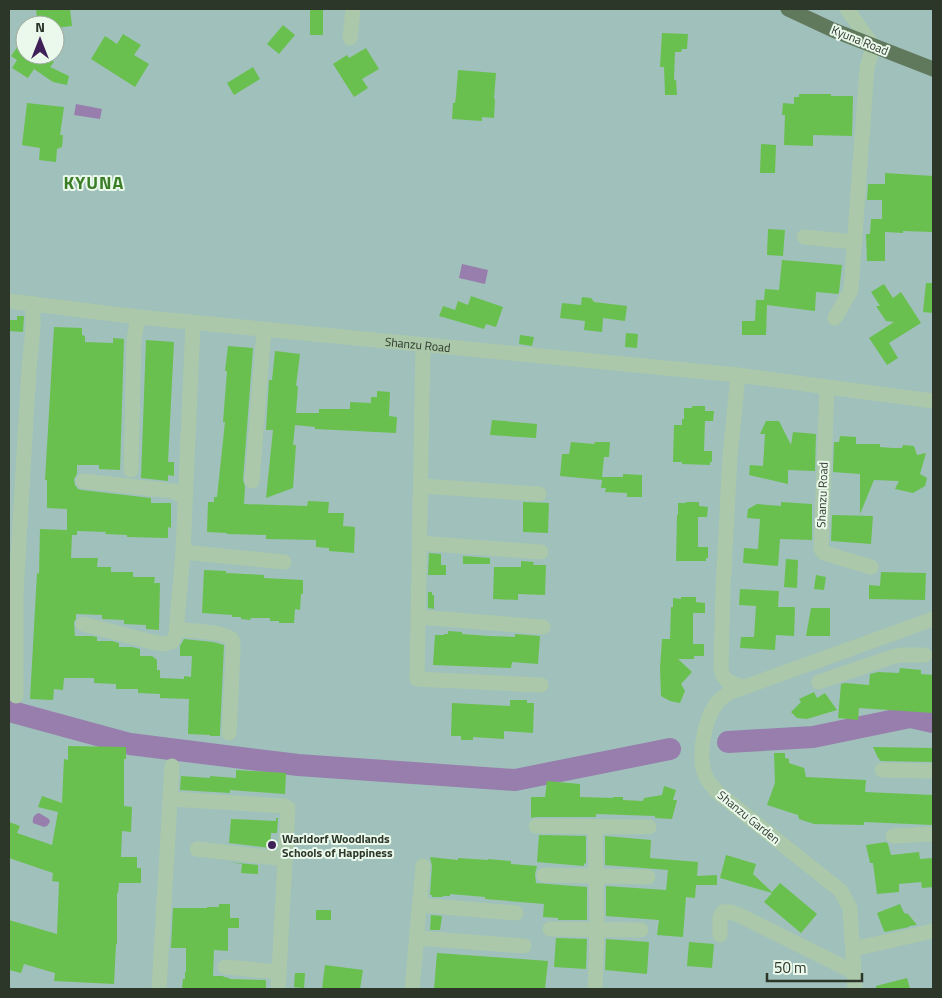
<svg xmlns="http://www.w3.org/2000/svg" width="942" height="998" viewBox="0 0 942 998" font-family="'Titillium Web',sans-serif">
<rect width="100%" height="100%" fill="#def1df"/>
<path fill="#9fc0bb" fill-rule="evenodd" d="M9,9H933V989H9ZM25,25H55V55H25Z"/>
<path fill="#987ead" d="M76,104L102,109L100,119L74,115Z
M462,264L488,270L485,284L459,278Z
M39,813L49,819L50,822L47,826L44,827L33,823C32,819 34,814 39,813Z"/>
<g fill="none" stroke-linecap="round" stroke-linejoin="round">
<path stroke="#987ead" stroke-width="22" d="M9,711L130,744L298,765L515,780L670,749
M728,742L813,737L910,717L933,722"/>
</g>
<path fill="#6ac04e" d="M36,9H70L72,26L55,28V25H38Z
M310,9H323V35H310Z
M283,25L295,35L279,54L267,44Z
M662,33L688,34L687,49H682L681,52H675L674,80H676L677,95H665L664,67H660Z
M123,34L141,45L134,55L149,64L135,87L91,59L105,36L117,44Z
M25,36V55H44L54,62L50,67L69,76L67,85L53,82L34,69L28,78L12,68L17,60L11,56Z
M366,48L379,69L362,79L368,88L354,97L333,64L347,55L349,58Z
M253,67L260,79L234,95L227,83Z
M458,70L496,73L494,99H495L494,118L482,117V121L452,119L453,103H455L456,96Z
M799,94H831V96H853L852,136L813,135V146L784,145L785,115H782L783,103L794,104V97H799Z
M27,103L64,107L60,135H63L62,147L57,149L56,162L39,160L40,148L22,145Z
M761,144L776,145L775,173H760Z
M885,173L933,176V232L903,231V233L885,232V261H867L866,234H870L871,219H882V200H867L868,184H885Z
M768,229L785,230L783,256L767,255Z
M782,260L842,265L839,292L838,294L816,292L815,311L767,305L766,335H742V321H755L756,300H764L765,289L779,290Z
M926,283H933V313L923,312Z
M884,284L893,298L901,292L921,323L889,343L898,358L887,365L869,338L894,322L886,321L876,306H880L871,292Z
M471,296L503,307L496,327L486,324L484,329L439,316L443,306L455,310L458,301L468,305Z
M582,297L591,298L594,302L627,306L625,321L603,318L602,332L584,330L585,321L560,318L562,303L581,305Z
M17,316H24L23,332L9,331V320H17Z
M54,327L82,328V335L85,336V342L113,343V338L124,339L120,470L99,469V465H77V474L74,479L75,485L78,489L82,490L151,498V503H171V528L168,527V538L127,537V535L105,534L106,532L77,531V535H72L71,558H98L97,567H111V572H133V577H155L154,583H160L159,630L146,629V625L124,624V620L102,619V615L76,614V619L74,622L75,636H92L97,637V641H112L119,643V647H132L140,649V656H152L157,660V670H160V678L184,679V676L191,677L192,656H180V646L184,639L213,642L224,645L220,733V736H210V735L188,734L189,699L160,698V694L138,693V689H116V684L94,683V678H64L63,690L54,689L53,700L30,699L37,573L39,574L40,529L67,530V509L47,508V480H45Z
M626,333L638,334L637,348L625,347Z
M520,335L534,337L532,346L519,344Z
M146,340L174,342L168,462H174V476L168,475V481L141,478Z
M228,346L253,348L243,480L245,487L244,504L307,506L308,501L329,502L328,513H344L343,526L355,527L354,553L329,551V548L316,547V540L266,539V535L227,534V533L207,532L208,502H214V497H217L225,422H223L227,371H225Z
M275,351L300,354L296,386H298L296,413H319V409H350V402L371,403V397H377V391L390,392L389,416L397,417L396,433L315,429V427L295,425L293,445H296L293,488L266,498L273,430H266L269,380H272Z
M692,406H705V411H714L713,421H705L704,451H712V462H710V465L682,464V462H673L674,425H682V419H684V408H692Z
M492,420L537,424L536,438L490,435Z
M766,421H779L791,445L793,432L816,434L815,471L788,470V484L749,475L750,465L763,466L765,434H760Z
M840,436L856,437V444H880V447L892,448H902L903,445L914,446L917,455L926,453L920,474L927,478L925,486L913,493L895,489L899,481L874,480L860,514V474L833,472L834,442H839Z
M571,442L594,444L595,442H610L609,457H604L602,477H623V474L642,475V497H627V493L605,492L606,488H601L602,480L560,476L562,454H569Z
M523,502L549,503L548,533L523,532Z
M686,502H699V506L708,507L707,517H698V547H708V558H706V561H676L677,515H678V503H686Z
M781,502L812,504V540L780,539L778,566L743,563L744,548L758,549L760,519L747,518L748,509L757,504L781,506Z
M832,515L873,516L871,544L831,541Z
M429,553L441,554V565H446V575H428Z
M463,556L490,558V564H463Z
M786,559L798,560L797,588L784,587Z
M521,561L534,562L533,565H546L545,595L518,594V600L493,599L494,567H521Z
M204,570L226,571V573L264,575V578L303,580V594H301L300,610L295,609L294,623H279V621H270V618H251L250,620L241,619V617H232V615L202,613Z
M881,572L926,573L925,600L869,599V585L880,586Z
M816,575L826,577L824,590L814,589Z
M740,589L779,591L778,607H795L794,636L776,635L775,650L740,648L741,637H754L756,606L739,605Z
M428,592H432V595H434V609L428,608Z
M681,597H696V602L705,603V613H693V644H704V656H694V659H678L692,672L681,684L685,691L680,703L670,701L661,696L660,668L662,639H670L671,607H673V598L681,599Z
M811,608H830V636H806Z
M448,631L462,632V634L489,636L515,637V634L540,636L538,664L512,662L511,668L433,665L435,635H444V634H448Z
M900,668L921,670V674L933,675V713L859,708L858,720L838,718L841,684L845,683L869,685L870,674L878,672L899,673Z
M814,692L817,698L825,693L837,710L807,719L797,718L791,712L801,702L799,699Z
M510,700H527V703H534L533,733L504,731V739L473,737V740H461V736H451L452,703L510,706Z
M68,746L126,747V759H124V806L132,807L131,832L122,831L121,857H137V868H141V883H119L118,893H117V944H116L114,984L54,981L55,973L24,964L21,973L9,970V920L57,934L59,882L52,881L53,873L9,858V822L20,826L17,833L52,845L58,812L38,807L42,796L62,803L64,759L68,760Z
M873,747L933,748V762L881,761L878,758Z
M774,753H785V758L789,759V763L804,768L806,777L866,780L865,792L933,795V825L864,822V825L814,824L799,819L798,815L767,805L775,783Z
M236,770L286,773L285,794L230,790V793L180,790L181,776L210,778V776L236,778Z
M547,781L580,784V797L613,798V797H623V800L643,801L644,798L662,795L664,786L676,790L673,800H677L672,819L655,818V816L596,814V817H536L531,818V797H545Z
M276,818H278L277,833H271L270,848L229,843L231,819L276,821Z
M539,835L586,836V864L584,863V866L537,862Z
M605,836L651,840L650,858L698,862L697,876L717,875V885H696L695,898L686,897L683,937L657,935L659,920L606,916V886L666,890L668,870L605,865Z
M886,842L888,844L891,855L919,852L920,859L933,858V887L922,888L921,882L899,884V892L877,894L873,863H870L866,845Z
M726,855L756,864L753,874L772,892L780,883L817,914L801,933L764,902L772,893L720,878Z
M430,857L458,860V858L488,860V859L511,861V864L537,866L535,874L536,883L587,887V920H558V918L543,917L544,904L485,899V897L450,894V896H443V897H432V895H430L432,866Z
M228,862L258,865V874L241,873L242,864Z
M219,904H230V918H239V928H228V951L214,950L213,976H223L224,977L229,978V979L266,980V989H182L183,979H185V972H186V948H171L173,908H207V907H219Z
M900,904L904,913L908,914L917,925L909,926V927L885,932L884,931L877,913Z
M316,910H331V920H316Z
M431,915L442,916L440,930H430Z
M556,938L587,939L586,969L554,967Z
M606,939L649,942L647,974L605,970Z
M689,942L714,944L712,968L687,966Z
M437,953L548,961L545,989H434Z
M325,965L363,970L360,989H322Z
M295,973H305L304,988L294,987Z
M907,978L910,989H876V986Z"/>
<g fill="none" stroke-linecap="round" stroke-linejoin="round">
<g stroke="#abc9aa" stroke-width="15">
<path d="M350,38L353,9"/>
<path d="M804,237L855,242"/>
<path id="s1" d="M9,301L138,317L738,375L933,401"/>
<path d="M835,318L851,290L867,68L873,46L847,9"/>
<path d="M423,345L417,679L541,685"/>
<path d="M738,375L730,457L723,589L721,668C723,683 731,682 743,687"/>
<path d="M827,387L821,549L824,553L871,567"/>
<path d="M131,470L134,340L138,317"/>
<path d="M83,481L173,491L179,494L185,500"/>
<path d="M252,481L264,330"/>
<path d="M421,486L539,494"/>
<path d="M419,543L541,552"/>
<path d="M183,552L284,562"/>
<path d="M418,617L543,627"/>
<path d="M83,624L152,642L163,644L172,642L176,634L183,552L193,323"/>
<path d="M177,629C188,631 226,631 232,640C234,644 233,649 233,652L229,733"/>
<path d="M819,682L892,657L901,655H925"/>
<path d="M16,696V593L29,368L33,328V304"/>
<path d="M882,770L933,771"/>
<path d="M170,799L285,806L288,808L278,989"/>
<path d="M536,826L649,827"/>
<path d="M893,836L933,834"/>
<path d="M197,849L285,859"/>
<path d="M544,875L648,877"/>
<path d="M420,905L516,913"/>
<path d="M550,929L641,930"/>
<path d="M720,935V917L723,912H731L741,916L854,972"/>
<path d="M417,938L524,946"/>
<path d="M853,949L933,931"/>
<path d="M225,967L279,972"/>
<path d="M159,989L172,766"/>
<path d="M412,989L423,866"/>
<path d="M595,989L597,930L595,827"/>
<path d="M855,989L850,908L841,891L718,793C714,788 709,783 706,777C697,758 704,721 716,704C719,700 724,697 728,693L933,619"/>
</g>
<path stroke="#60785b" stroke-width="15" d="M788,9L833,30L933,69"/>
</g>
<circle fill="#402157" stroke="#eaf9eb" stroke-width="2" cx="272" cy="845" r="5"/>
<g text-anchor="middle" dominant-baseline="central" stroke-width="4" stroke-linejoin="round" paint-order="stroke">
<g font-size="12" fill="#2c372a" stroke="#eaf9eb">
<text transform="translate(860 40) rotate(22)">Kyuna Road</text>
<text stroke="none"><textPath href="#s1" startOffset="411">Shanzu Road</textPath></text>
<text transform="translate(822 495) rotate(-88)">Shanzu Road</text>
<text transform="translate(749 817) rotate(39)">Shanzu Garden</text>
</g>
<g font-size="12" font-weight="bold" fill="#2c372a" stroke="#eaf9eb" text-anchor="start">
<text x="282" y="838">Warldorf Woodlands<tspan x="282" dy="14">Schools of Happiness</tspan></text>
</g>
<g font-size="18" font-weight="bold" letter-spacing="1" fill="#3b7c26" stroke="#eaf9eb">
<text x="94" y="182">KYUNA</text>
</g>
</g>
<rect width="942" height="998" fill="none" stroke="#2c372a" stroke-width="20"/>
<g transform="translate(40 40)"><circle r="24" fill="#eaf9eb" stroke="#9eab9e"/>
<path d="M0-4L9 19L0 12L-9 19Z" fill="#402157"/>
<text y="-8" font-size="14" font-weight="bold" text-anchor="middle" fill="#2c372a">N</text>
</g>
<path d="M767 973v8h95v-8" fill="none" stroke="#2c372a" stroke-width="2.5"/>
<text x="774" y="973" font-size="15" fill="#2c372a" stroke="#eaf9eb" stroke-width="4" paint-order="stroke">50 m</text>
</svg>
